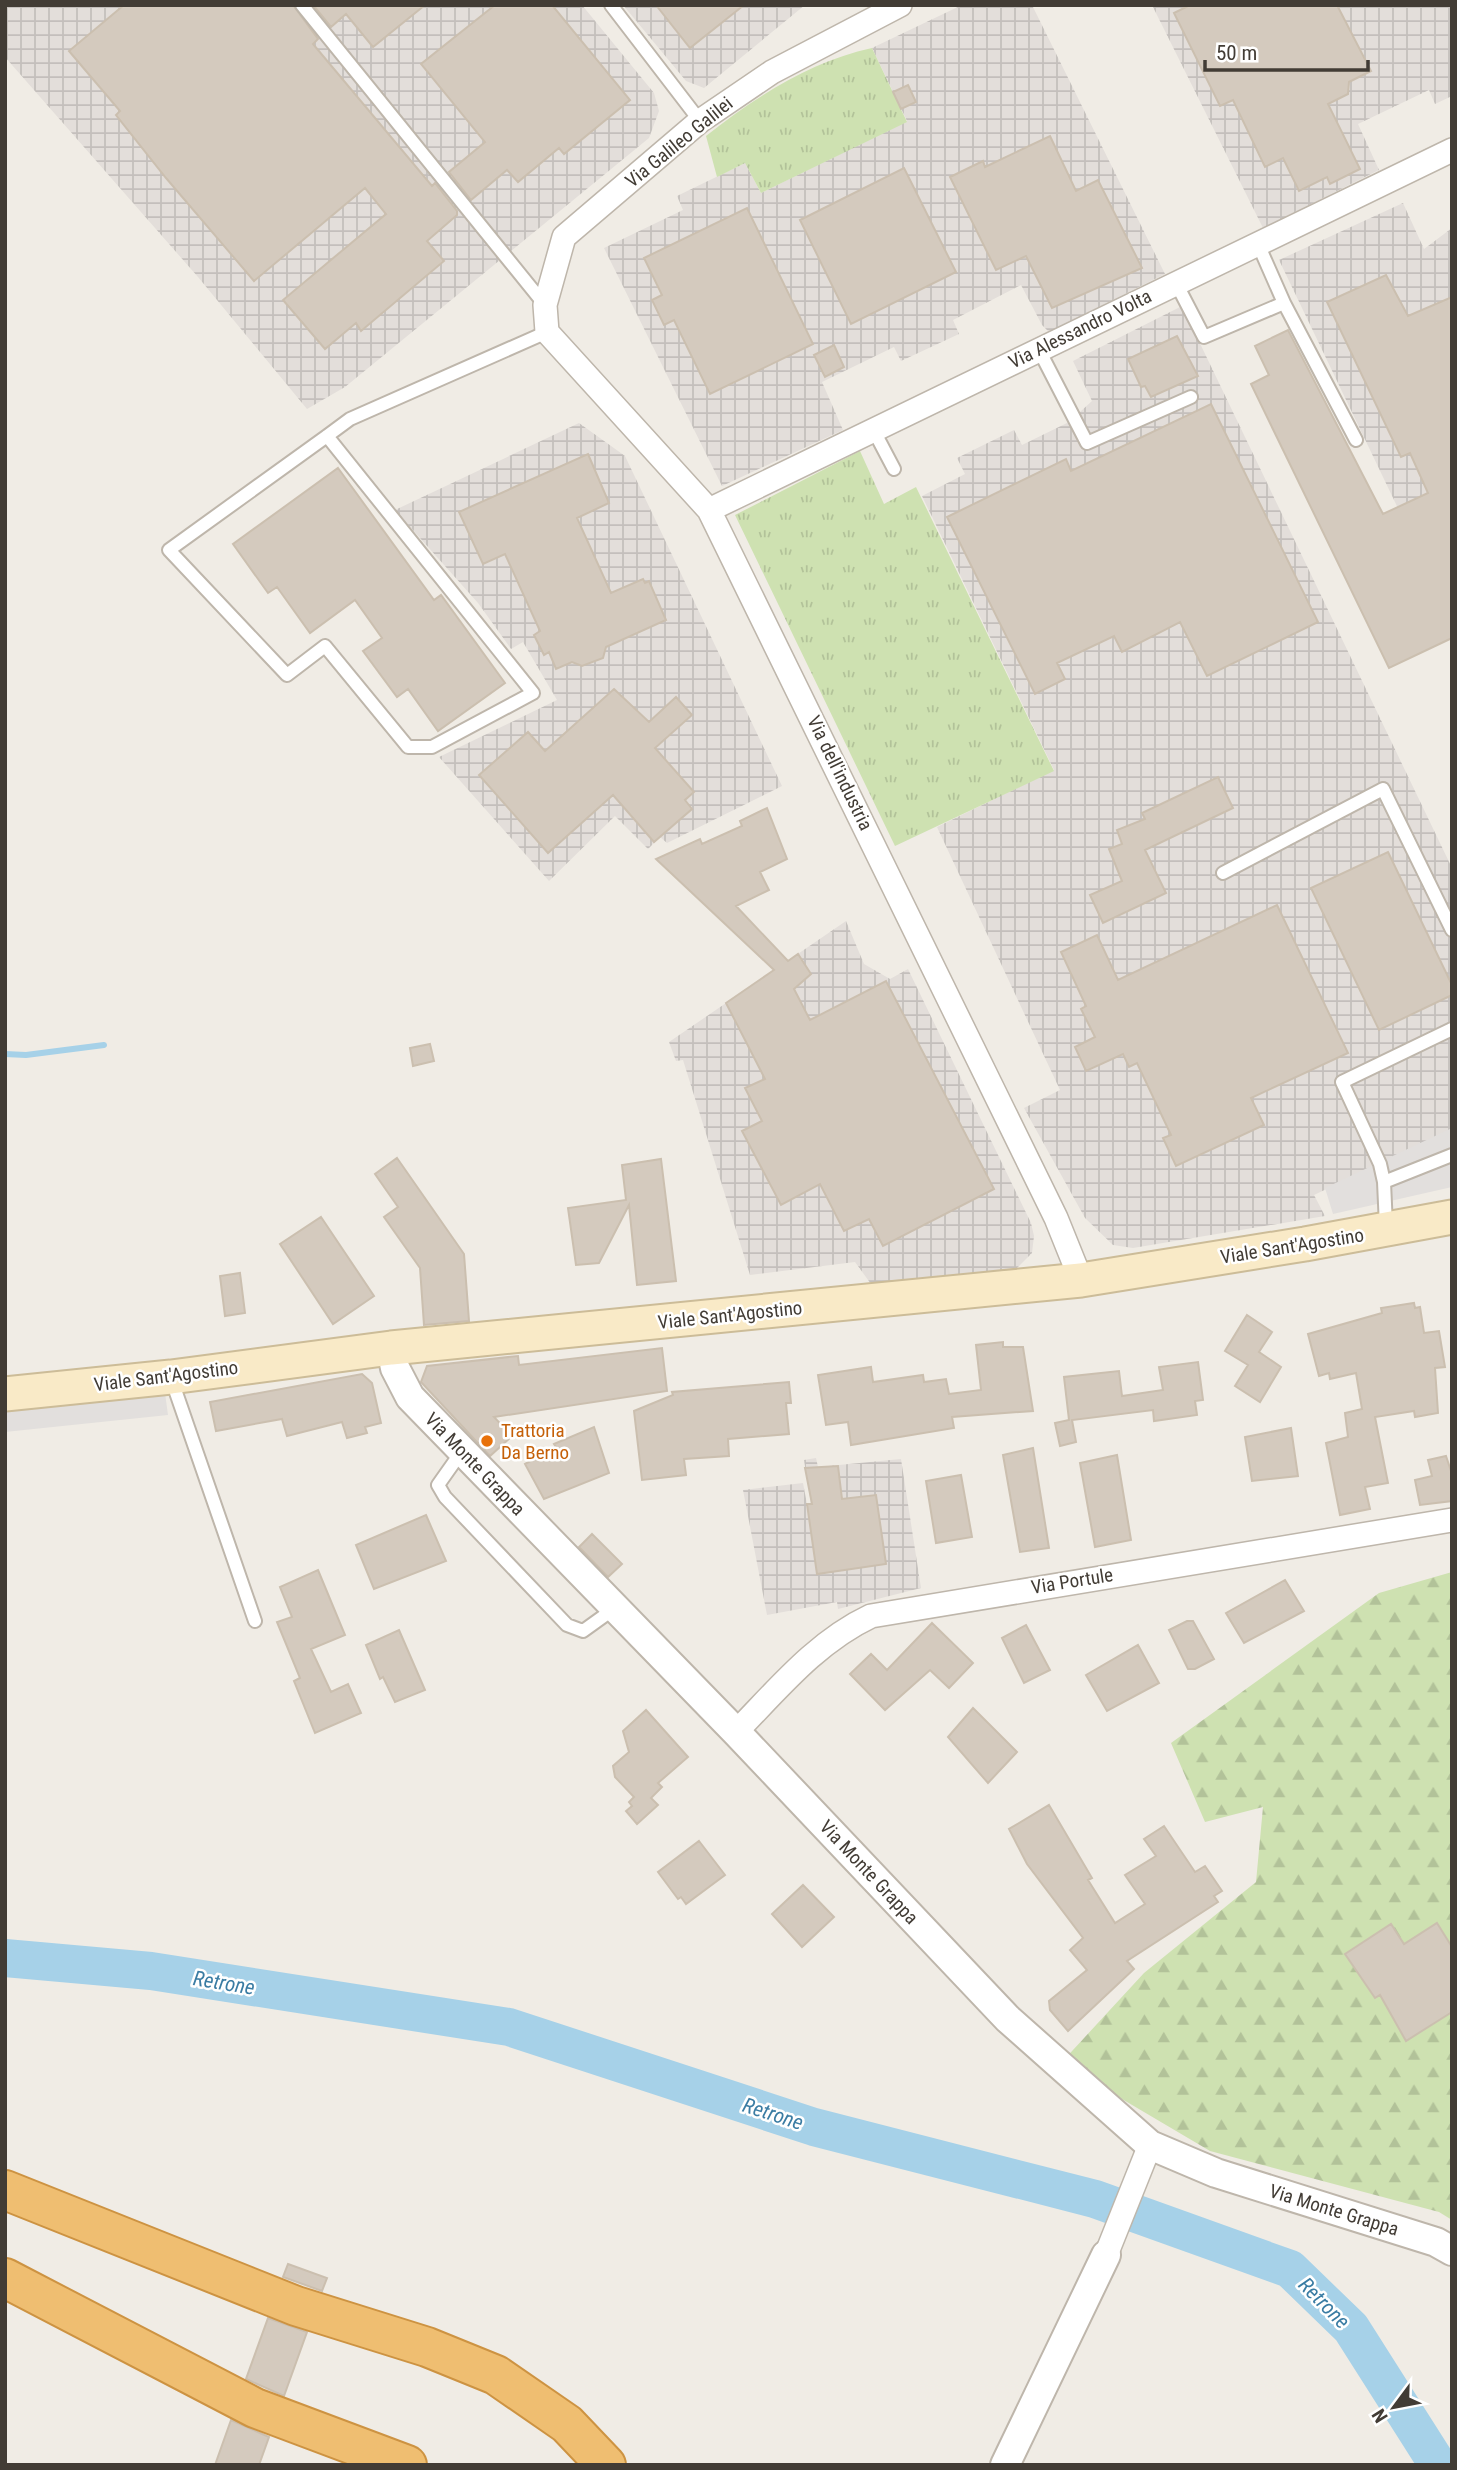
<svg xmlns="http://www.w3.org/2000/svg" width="1457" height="2470" viewBox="0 0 1457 2470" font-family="'Roboto Condensed',sans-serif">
<defs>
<pattern id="industrial-grid" width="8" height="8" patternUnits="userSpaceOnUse" patternTransform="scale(1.75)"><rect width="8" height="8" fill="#e3deda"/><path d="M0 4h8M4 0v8" fill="none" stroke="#c4bfbc"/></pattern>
<pattern id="grass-tufts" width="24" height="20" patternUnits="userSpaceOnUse" patternTransform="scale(1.75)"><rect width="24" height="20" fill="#cee1b1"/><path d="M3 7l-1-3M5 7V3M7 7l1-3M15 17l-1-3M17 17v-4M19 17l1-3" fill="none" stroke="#b2c299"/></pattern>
<pattern id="forest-firs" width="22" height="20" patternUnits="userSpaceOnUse" patternTransform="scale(1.75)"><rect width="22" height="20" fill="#cee1b1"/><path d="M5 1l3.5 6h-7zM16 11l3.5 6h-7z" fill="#b2c299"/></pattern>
</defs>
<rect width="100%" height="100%" fill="#f0ece5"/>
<path fill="url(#industrial-grid)" d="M5,5H582L654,93L659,111L649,138L345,387L307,409L198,277L5,57Z
M623,5H805L704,88L686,81Z
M962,5H1032L1165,274L1049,332L1042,325L1021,285L953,320L959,334L901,361L894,347L822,382L843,430L722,486L604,248L683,210L677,196L745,163L761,193L907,121L872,48Z
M1152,5H1452V96L1435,104L1429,90L1358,124L1379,170L1263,228Z
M1403,203L1424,249L1452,228V621L1279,260Z
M1182,306L1452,868V1129L1314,1195L1325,1216L1133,1248L1113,1245L1085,1218L1024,1108L1060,1090L937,827L1054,770L922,496L965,474L957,458L1014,430L1022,445L1069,422L1092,401L1073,361Z
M579,423L625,456L782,786L667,843L660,837L648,849L615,816L549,881L439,757L557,700L523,642L511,649L478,603L395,510Z
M846,921L864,964L890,979L908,969L1031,1223L1034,1236L1032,1253L1016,1269L871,1284L855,1262L750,1275L683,1060L676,1061L669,1042Z
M816,1458L818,1467L901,1459L921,1588L838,1609L837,1602L767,1615L743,1490L803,1483L807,1504H811L804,1460Z"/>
<path fill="url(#grass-tufts)" d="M872,48L907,122L761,193L745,163L717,177L706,136C755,97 811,61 872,48Z
M860,451L884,504L916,487L1054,771L895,846L735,515Z"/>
<path fill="url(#forest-firs)" d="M1452,1572V2220L1439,2212L1210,2151L1061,2063L1144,1973L1256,1882L1263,1807L1205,1822L1171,1743L1379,1593Z"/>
<path fill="#e2dfdd" d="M1452,1128V1187L1333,1214L1325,1188Z
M165,1393L168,1415L5,1432V1410Z"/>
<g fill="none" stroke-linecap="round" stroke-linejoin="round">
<path stroke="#a6d1e8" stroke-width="6" d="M5,1054L26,1055L104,1045"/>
<path stroke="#a6d1e8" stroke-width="38" d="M5,1958L151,1971L509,2027L814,2127L1095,2199L1290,2269L1351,2328L1438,2465"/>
</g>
<path fill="#d4cabe" stroke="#cbbfaf" stroke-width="2" d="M124,5H293L318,39L313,44L432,186L435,183L457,211V215L427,241L444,261L361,331L356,323L325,349L283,300L386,214L365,188L254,281L166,178L116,115L120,111L69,51Z
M313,5H425L373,47L346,14L331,27Z
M495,5H552L630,100L564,154L559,148L518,182L507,170L471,200L449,172L485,142L421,64Z
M656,5H744L690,48Z
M1190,5H1337L1371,71L1349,82L1348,94L1328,104L1360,169L1330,184L1327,177L1299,191L1283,158L1265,167L1233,100L1220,106L1174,13Z
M908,85L916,102L901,109L893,92Z
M1050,136L1076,191L1098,180L1142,268L1052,308L1026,256L996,270L950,177L983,161L985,167Z
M904,168L956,272L851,324L800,220Z
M747,208L813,344L710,394L674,320L664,325L652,300L662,295L644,258Z
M1386,275L1408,316L1452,297V638L1389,668L1251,384L1269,375L1255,346L1288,330L1383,514L1428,493L1410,453L1401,457L1327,302Z
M1177,336L1198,376L1151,397L1145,386L1141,387L1128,359Z
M834,345L844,367L825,377L814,355Z
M1211,404L1318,622L1207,676L1180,622L1122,652L1114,636L1057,663L1065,679L1035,694L947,517L1066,459L1071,471Z
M588,454L609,503L577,518L611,593L643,579L645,583L649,581L666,620L606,647L603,658L582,666L572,662L556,669L549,652L544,655L534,635L540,631L505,554L483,564L459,512Z
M338,468L434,600L441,595L505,683L438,731L408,689L397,697L363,651L382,638L355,600L310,633L277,587L268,593L233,544Z
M614,689L649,722L676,697L692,715L655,748L694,792L685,800L692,809L654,842L613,795L548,853L479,775L528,732L545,751Z
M1218,777L1233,808L1145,850L1166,893L1103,923L1090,895L1122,881L1109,849L1122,844L1117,830L1145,819L1142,813Z
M767,808L787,859L760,872L769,890L736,906L788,961L798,954L811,974L794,989L810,1020L886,981L994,1189L883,1246L869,1219L844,1231L820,1184L781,1205L742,1131L762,1121L745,1088L765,1079L726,1003L774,970L656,859L700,839L702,844L742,826L740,821Z
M1388,852L1452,985V995L1379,1030L1311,888Z
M1277,905L1348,1053L1251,1098L1264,1125L1176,1166L1163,1138L1171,1135L1137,1063L1129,1067L1123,1054L1086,1071L1075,1047L1095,1037L1081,1009L1086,1006L1061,952L1097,935L1118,980Z
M430,1044L434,1061L413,1066L410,1048Z
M397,1158L464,1254L469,1321L424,1325L420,1268L384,1217L398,1207L375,1174Z
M661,1159L676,1281L637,1285L629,1205L599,1263L576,1265L568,1208L626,1200L622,1165Z
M321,1217L374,1296L333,1324L280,1244Z
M240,1273L245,1313L225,1316L220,1276Z
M1414,1303L1415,1308L1420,1307L1424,1333L1439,1331L1445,1367L1435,1368L1438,1413L1415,1417L1414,1411L1375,1417L1388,1483L1365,1487L1370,1509L1340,1515L1326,1443L1348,1437L1345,1413L1362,1409L1356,1373L1330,1379L1329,1373L1319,1376L1308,1334L1382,1313L1381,1308Z
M1247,1315L1272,1332L1259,1352L1281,1367L1260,1402L1235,1386L1248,1365L1225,1351Z
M1003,1342V1347H1023L1033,1411L952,1417L954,1428L851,1445L848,1422L826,1425L818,1375L871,1367L873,1382L923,1375L924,1382L946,1379L949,1394L981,1390L976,1345Z
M662,1348L667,1391L494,1417L512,1436L490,1456L421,1382L427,1366L518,1356L519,1365Z
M1198,1362L1203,1400L1195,1401L1197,1415L1154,1421L1153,1410L1072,1420L1076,1442L1060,1446L1055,1423L1069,1420L1064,1377L1119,1371L1122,1396L1163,1390L1159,1367Z
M362,1374L372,1383L381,1423L365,1427L367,1433L347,1438L342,1422L287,1436L282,1419L216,1431L210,1402Z
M789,1382L791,1403H786L789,1434L728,1439L729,1456L684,1459L686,1475L642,1480L634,1411L673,1395L672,1392Z
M594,1427L609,1473L544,1499L525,1464L556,1447L554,1444Z
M1291,1428L1298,1476L1252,1481L1245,1437Z
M1033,1448L1049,1548L1020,1552L1003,1455Z
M1117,1455L1131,1540L1095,1547L1080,1463Z
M1446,1456L1452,1474V1501L1420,1505L1415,1480L1432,1476L1428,1460Z
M838,1466L842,1499L876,1495L886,1564L817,1574L807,1504H812L805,1468Z
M961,1475L972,1537L936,1543L926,1481Z
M426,1515L446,1561L374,1589L356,1545Z
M592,1534L622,1564L608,1577L579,1547Z
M318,1570L345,1635L311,1649L331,1692L348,1684L361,1713L315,1733L294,1681L300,1678L277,1622L292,1617L280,1587Z
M1285,1580L1304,1611L1244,1643L1226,1613Z
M1187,1621H1193L1214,1659L1195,1669H1188L1169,1630Z
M932,1623L973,1663L949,1688L930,1670L885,1710L850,1674L871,1654L887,1670Z
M1026,1625L1050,1670L1024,1683L1002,1638Z
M399,1630L425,1690L395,1702L383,1677L380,1679L366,1645Z
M1138,1645L1159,1683L1107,1711L1086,1675Z
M973,1708L1017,1752L988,1783L948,1737Z
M646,1710L688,1757L658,1783L662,1787L651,1798L658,1805L637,1824L626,1811L632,1806L629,1802L634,1797L615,1777L613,1766L629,1752L623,1731Z
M1049,1805L1092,1878L1088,1880L1115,1923L1145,1904L1125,1875L1156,1856L1144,1839L1164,1826L1195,1872L1205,1866L1222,1891L1214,1896L1218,1902L1127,1961L1134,1969L1068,2031L1050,2010L1049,2001L1087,1970L1070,1950L1083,1938L1027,1864L1009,1829Z
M699,1841L725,1875L686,1904L681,1897L678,1899L658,1872Z
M803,1885L834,1917L802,1947L772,1914Z
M1437,1923L1452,1947V2012L1406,2041L1380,1995L1375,1998L1345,1954L1391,1924L1404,1944Z
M288,2264L327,2278L322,2291L283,2277Z
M268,2318L307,2332L284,2396L246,2379Z
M231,2420L269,2437L259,2465H215Z"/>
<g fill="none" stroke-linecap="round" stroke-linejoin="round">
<defs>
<path id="service" d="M302,5L545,305
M611,5L700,121
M1258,244L1284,303
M1176,283L1204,337L1284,303L1356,440
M1038,348L1087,443L1191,397
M874,431L894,469
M327,436L533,693L432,747H408L325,646L287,675L169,550L327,436L350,419L547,332
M1223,873L1383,789L1452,930
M1384,1182L1380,1164L1342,1082L1452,1029
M1386,1226L1384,1182L1452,1155
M171,1378L255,1621
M462,1451L438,1485L445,1497L567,1625L583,1631L615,1608"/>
<path id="minor" d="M900,5L772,72L700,121L564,237L545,305L547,332L709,510L1056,1218L1081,1280
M709,510L1452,150
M736,1732C778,1689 816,1642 871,1616L1452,1520
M1106,2255L1150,2145"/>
<path id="tertiary" d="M391,1348L395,1368L410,1397L736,1732L1008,2019L1150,2145L1216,2173L1436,2242L1452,2251
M1005,2465L1106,2255"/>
<path id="secondary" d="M5,1394L171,1377L391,1348L1081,1280L1305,1244L1452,1217"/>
<path id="motorway" d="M5,2190L296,2306L427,2347L496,2375L567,2424L606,2465
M5,2278L255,2408L407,2465"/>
</defs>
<use href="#service" stroke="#beb6ab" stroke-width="16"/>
<use href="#minor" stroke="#beb6ab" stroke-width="26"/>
<use href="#tertiary" stroke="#beb6ab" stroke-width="32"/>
<use href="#secondary" stroke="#ccbc98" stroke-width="37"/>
<use href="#motorway" stroke="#cd9342" stroke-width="42"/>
<use href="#service" stroke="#fff" stroke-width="12"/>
<use href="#minor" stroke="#fff" stroke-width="23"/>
<use href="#tertiary" stroke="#fff" stroke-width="28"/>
<use href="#secondary" stroke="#f9eac7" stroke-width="33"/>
<use href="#motorway" stroke="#efbe71" stroke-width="38"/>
</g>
<circle fill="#e8710a" stroke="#fff" stroke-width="2.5" cx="487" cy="1441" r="7"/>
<g text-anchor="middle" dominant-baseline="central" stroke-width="5" stroke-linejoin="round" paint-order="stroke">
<g font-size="19" fill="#423c35" stroke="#fff">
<text transform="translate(679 142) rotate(-39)">Via Galileo Galilei</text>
<text transform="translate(1080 329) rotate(-26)">Via Alessandro Volta</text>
<text transform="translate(840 773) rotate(64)">Via dell'industria</text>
<text transform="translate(1292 1246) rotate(-9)">Viale Sant'Agostino</text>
<text transform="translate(730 1315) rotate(-6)">Viale Sant'Agostino</text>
<text transform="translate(166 1376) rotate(-7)">Viale Sant'Agostino</text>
<text transform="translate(475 1464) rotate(46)">Via Monte Grappa</text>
<text transform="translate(1072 1581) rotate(-9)">Via Portule</text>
<text transform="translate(869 1872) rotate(47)">Via Monte Grappa</text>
<text transform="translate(1334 2210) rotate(17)">Via Monte Grappa</text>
</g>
<g font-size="19" fill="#c56008" stroke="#fff" text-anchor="start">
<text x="501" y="1430">Trattoria<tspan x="501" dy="22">Da Berno</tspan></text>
</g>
<g font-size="21" font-style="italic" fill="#3a7ca3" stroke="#fff">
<text transform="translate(224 1983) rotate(9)">Retrone</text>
<text transform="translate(773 2114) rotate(18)">Retrone</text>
<text transform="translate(1324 2303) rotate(45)">Retrone</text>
</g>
</g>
<rect width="1457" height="2470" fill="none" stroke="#423c35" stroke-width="14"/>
<g transform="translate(1394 2407) rotate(238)" stroke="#ffffff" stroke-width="5" paint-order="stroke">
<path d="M0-5L12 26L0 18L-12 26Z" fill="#423c35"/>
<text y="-10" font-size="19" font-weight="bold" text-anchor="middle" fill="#423c35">N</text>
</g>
<path d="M1205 60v10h163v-10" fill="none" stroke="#423c35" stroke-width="3.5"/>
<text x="1216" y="60" font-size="21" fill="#423c35" stroke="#ffffff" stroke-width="5" paint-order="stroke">50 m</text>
</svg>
